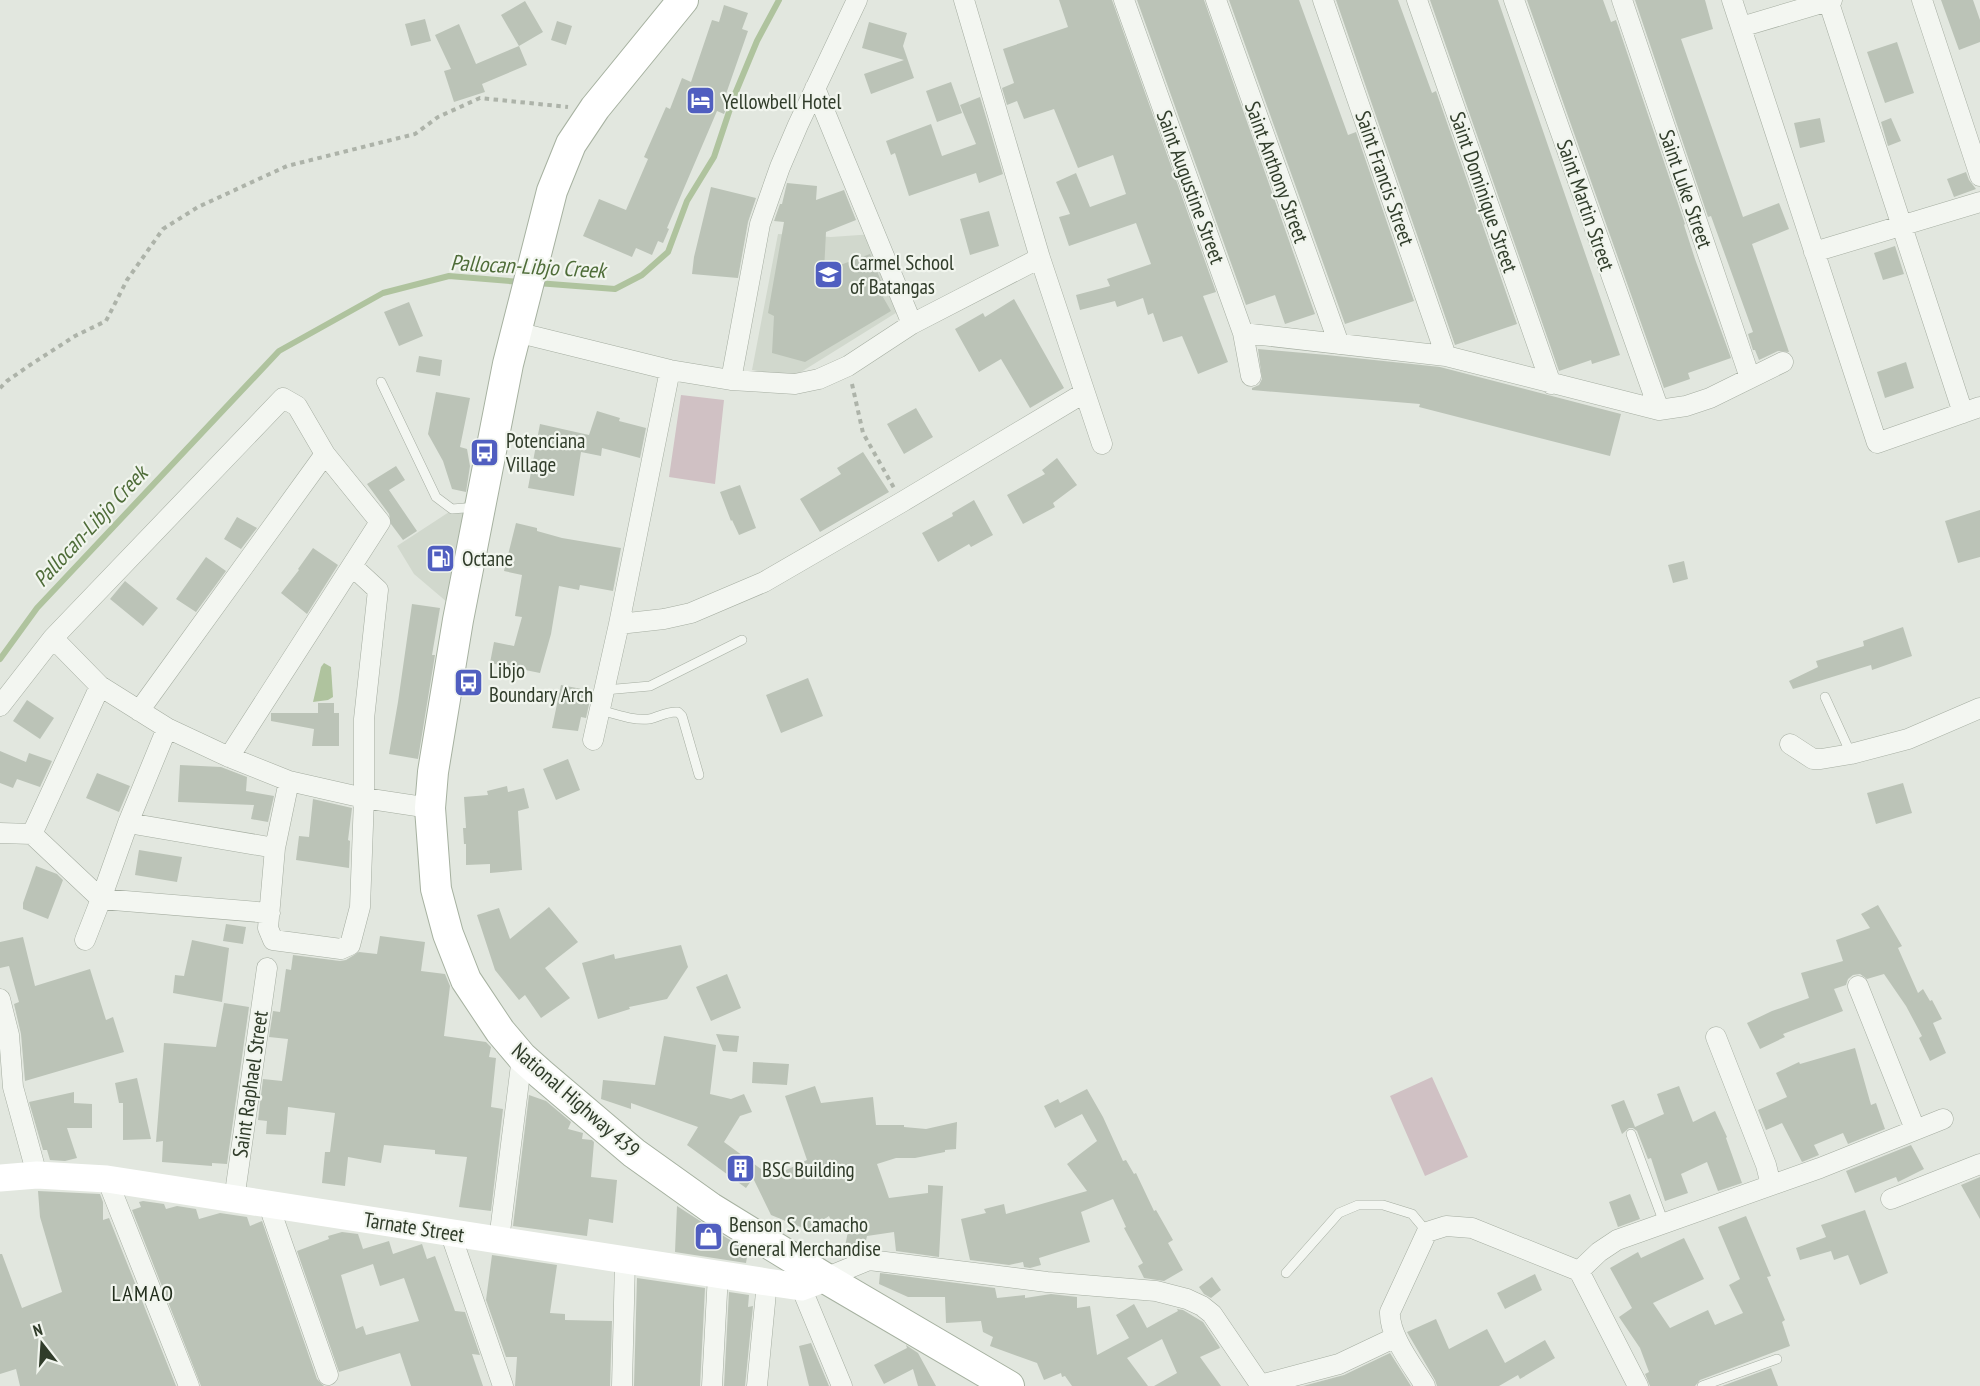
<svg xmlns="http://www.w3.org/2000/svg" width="1980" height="1386" viewBox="0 0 1980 1386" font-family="'PT Sans Narrow',sans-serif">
<rect width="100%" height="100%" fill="#e2e7df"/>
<path fill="#d1d8cd" d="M778,234L831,237L874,234L899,311L793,377L752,370Z
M469,499L454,608L414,574L397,546Z"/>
<path fill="#d0c1c4" d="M681,395L724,400L715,484L669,477Z
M1432,1077L1468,1157L1425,1176L1390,1096Z"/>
<path fill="#afc39e" d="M324,663L331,667L333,697L328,700L313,702L321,667Z"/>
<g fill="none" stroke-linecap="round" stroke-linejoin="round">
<path stroke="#afc39e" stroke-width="6" d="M537,283L615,289L642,275L668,252L687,201L714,157L735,94L757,41L779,0
M0,659L37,608L279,351L383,293L449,276L521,282"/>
</g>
<path fill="#bbc3b7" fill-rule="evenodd" d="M1059,0H1112L1216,292L1203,296L1228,362L1198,374L1182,336L1163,342L1153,313L1148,315L1143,298L1117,307L1115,301L1080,310L1076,295L1110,286L1107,279L1151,264L1136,223L1069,246L1059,217L1070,214L1056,182L1076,173L1090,207L1126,194L1113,155L1078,168L1054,109L1024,119L1017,101L1007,105L1002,88L1014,83L1003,49L1068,27Z
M1137,0H1204L1315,314L1285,324L1275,295L1246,305Z
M1229,0H1299L1348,135L1356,132L1414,301L1345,324Z
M1336,0H1398L1432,93L1436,91L1517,324L1455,345Z
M1430,0H1498L1620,355L1592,364L1591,360L1559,371Z
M1527,0H1603L1611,22L1616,20L1685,224L1684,225L1695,259L1731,358L1688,373L1690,379L1664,388Z
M1635,0H1705L1713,29L1681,39L1743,217L1779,203L1789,229L1752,244L1789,352L1778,351L1759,360L1755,350H1753L1748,334L1753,332L1711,216L1708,217Z
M1941,0H1973L1980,20V42L1959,50Z
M525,1L543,32L519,46L501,15Z
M724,5L748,13L742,29L748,31L726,94L731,96L724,114L717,111L667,228L669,229L663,243L658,241L652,255L636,248L632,257L583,236L599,199L626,210L648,159L644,157L666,107L670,109L682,78L691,82L712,20L719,22Z
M425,19L431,41L411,46L405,24Z
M557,21L572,26L566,45L551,40Z
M869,22L907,33L903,46L914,78L871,94L864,74L904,60L862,48Z
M459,24L476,64L519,46L527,65L482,84L485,92L454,102L444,71L451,69L435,35Z
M1897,42L1914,93L1885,103L1867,52Z
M951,82L962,113L937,122L926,91Z
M980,97L1003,174L979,183L976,173L909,196L895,153L891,155L886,141L931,124L942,156L976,144L960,105Z
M1820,118L1825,142L1800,148L1794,123Z
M1891,118L1901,141L1888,146L1881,122Z
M1966,172L1969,180L1976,189L1954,197L1947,179Z
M787,183L817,186L816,200L844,190L856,220L826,232L824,271L870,254L881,281L876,285L891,311L805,362L772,353L774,316L768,313L784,222L774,221L780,204H782Z
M711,187L756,198L748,222L738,278L692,274L694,257Z
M989,211L999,246L970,255L960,219Z
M1895,246L1904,274L1883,280L1874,253Z
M1014,299L1064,388L1030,408L1001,359L979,372L955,329L983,313L985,317Z
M409,302L423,336L399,346L384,312Z
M1258,349L1327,355L1440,367L1621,414L1610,456L1419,407L1420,404L1252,390V388L1259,385L1262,379Z
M419,356L442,360L440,376L416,372Z
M1906,362L1914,388L1885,398L1877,372Z
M436,392L470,398L460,447L467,449L470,466L466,492L452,489L443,461L428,434Z
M916,408L933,437L904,454L887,424Z
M597,411L620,418L619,421L646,428L640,458L602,448L601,456L581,452L574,496L528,488L540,424L589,435Z
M863,452L889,492L820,532L800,499L841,474L837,468Z
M1057,458L1077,485L1053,503L1055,507L1023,524L1007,495L1045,474L1042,470Z
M396,466L405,480L389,490L417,531L403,540L391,524L389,514L367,484Z
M740,485L756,528L739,535L732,520L731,521L720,492Z
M974,500L993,535L971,547L969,544L938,562L922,533L953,516L952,513Z
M1980,510V557L1958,563L1945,521Z
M237,517L257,528L241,549L224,539Z
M516,523L537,528V531L562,538L621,548L613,591L580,585L579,590L559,586L551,634L540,673L490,663L494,642L514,646L522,617L515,616L522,575L504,571Z
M313,548L338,565L307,614L281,593L299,570L298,569Z
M206,557L226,571L196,612L176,599Z
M1684,561L1688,579L1673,583L1668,565Z
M125,581L158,608L143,626L110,599Z
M412,604L440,608L432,655H435L418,759L389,754L398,702Z
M1903,627L1912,656L1872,670L1871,665L1793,689L1789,681L1818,667L1816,661L1864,646L1863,641Z
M808,678L823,716L781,733L766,695Z
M561,685L592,691L586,718L581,717L578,731L552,728Z
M27,700L54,718L40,739L13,721Z
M318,703H334V713H339V746H312L314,729L271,721V713H318Z
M0,751L26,762L29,753L52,761L40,787L17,779L13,788L0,783Z
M568,759L580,790L556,800L543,769Z
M180,765L221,767L247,777L246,791L274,796L268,822L251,819L254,805L178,802Z
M97,773L130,786L119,812L86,798Z
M1903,783L1912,813L1876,824L1867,793Z
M507,786L508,792L524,788L529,808L518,811L522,870L490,873V864L466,865V844H464L463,828H466L464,797L488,795L487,791Z
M313,799L352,808L348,840L350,841L349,868L296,860L299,836L309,837Z
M139,850L182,857L177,882L135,875Z
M36,866L57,874L63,880L48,919L23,909V903Z
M1878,905L1902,946L1898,948L1918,993L1923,989L1930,1001L1932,1000L1942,1019L1933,1023L1946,1053L1930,1061L1919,1038L1922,1036L1906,1006L1884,974L1867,979L1860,974L1853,975L1848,979L1846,985L1834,989L1843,1011L1783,1034L1785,1037L1760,1049L1747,1023L1772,1011L1809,998L1801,973L1843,961L1836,940L1870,928L1861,914Z
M549,907L578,942L545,968L570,998L541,1018L525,995L519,1000L495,970L477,915L499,908L510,939Z
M226,924L246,927L243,944L223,941Z
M380,936L425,942L421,971L445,974L450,986L444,1036L486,1042L491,1047L489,1057L496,1058L491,1107L503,1109L491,1211L459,1207L467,1157L435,1154V1150L384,1145L381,1163L348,1157L345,1186L322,1183L325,1152H330L335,1113L288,1107L286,1135L266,1134L267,1121L258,1120L263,1079L282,1081L288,1039L269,1037L273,1011L280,1012L286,969L291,970L293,955L340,961L346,960L359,952L377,954Z
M23,937L35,986L90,969L106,1020L113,1017L124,1052L25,1081L21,1034L14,1004L19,1002L9,966L0,968V942Z
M192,940L229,948L222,1002L173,993L175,975L184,976Z
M681,945L688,967L667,999L629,1007L630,1009L598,1019L582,963L614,954L615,959Z
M727,974L741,1008L711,1021L696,987Z
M224,1003L249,1007L227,1164L212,1163V1166L162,1162L163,1141L156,1142L164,1043L216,1047Z
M716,1034L739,1036L737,1052L723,1051Z
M664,1036L716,1045L710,1094L731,1099L744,1094L752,1112L740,1116L724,1142L772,1177L807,1160L785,1096L815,1086L821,1103L873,1097L876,1125H904V1127L926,1129L957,1122L956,1149L945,1150V1152L915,1158H896L877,1164L889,1198L928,1193V1185L943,1186L939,1257L896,1251L894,1232L867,1236L864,1249L861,1250L845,1247L849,1226L836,1232L829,1216L808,1230L771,1215L753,1178L746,1188L687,1145L698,1127L631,1103V1109L601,1099L603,1080L655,1085Z
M1855,1048L1871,1105L1876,1103L1885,1129L1848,1144L1843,1133L1814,1145L1819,1155L1802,1162L1782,1123L1766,1130L1758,1110L1787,1097L1776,1073L1799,1062L1800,1064Z
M753,1062L789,1064L787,1085L752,1083Z
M137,1078L151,1139L123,1140V1103H119L115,1083Z
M1679,1086L1693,1122L1715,1111L1727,1137L1726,1138L1742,1183L1718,1191L1707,1162L1681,1174L1688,1193L1665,1201L1651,1158L1648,1159L1637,1131L1633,1128H1629L1622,1134L1611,1105L1624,1100L1635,1127L1664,1114L1657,1094Z
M1087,1089L1103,1117L1123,1161L1126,1160L1134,1174L1136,1173L1154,1211L1156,1210L1173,1240L1168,1243L1183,1270L1164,1281L1144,1278L1138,1266L1143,1263L1124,1228L1126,1227L1113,1199L1081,1212L1090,1242L1039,1258L1041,1265L1030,1268L1024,1267L1023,1262L1009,1265L970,1260L961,1219L986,1213L984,1209L1004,1204L1006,1214L1087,1191L1067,1164L1097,1141L1082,1114L1055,1128L1044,1106L1058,1099L1060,1103Z
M74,1092V1103L92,1104V1128H67L77,1158L65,1161L50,1160L47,1150H43L29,1102Z
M529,1095L546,1101L571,1122L568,1129L583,1133L582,1139L592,1140L594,1142L591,1177L617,1180L613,1223L589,1219L587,1236L513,1226Z
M1911,1145L1924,1169L1898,1182L1896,1177L1855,1193L1846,1171Z
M1980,1177V1219L1961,1185Z
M38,1191L100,1194L103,1202V1220L109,1218L176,1386H20L16,1369L0,1374V1254H2L22,1308L62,1292L40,1217Z
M1630,1194L1640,1219L1618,1227L1609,1202Z
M143,1201L164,1204L166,1209L177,1206L196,1209L199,1219L220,1213L247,1217L250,1226L262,1221L317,1379L324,1386H201L132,1210L141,1207L139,1202Z
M677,1206L714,1230L713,1234L722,1235L748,1251L746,1263L675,1252Z
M1865,1210L1888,1273L1860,1285L1848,1255L1834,1260L1831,1251L1800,1260L1796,1248L1826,1237L1821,1225Z
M1746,1216L1771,1276L1767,1277L1785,1320L1782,1322L1790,1346L1700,1380L1695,1386H1650L1645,1374L1649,1372L1640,1348L1619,1317L1632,1308L1610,1268L1638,1252L1641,1258L1684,1238L1704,1279L1653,1303L1670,1328L1708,1310L1715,1325L1743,1313L1729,1285L1740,1279L1718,1227Z
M342,1232L358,1234L363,1249L389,1241L393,1254L422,1244L427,1259L435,1256L455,1311L465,1312L480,1355L472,1354L483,1386H411L400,1353L339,1372L297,1251L329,1239L328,1236ZM373,1264L380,1286L404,1278L419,1321L366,1335L363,1326L356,1329L341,1275Z
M492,1255L557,1265L550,1313L565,1314V1320L612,1321L610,1386H515L517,1357H506L486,1300Z
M880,1273L995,1288L997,1298L1025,1295V1298L1051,1294L1077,1297V1308L1090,1306L1097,1355L1129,1338L1116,1315L1134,1304L1147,1328L1178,1311L1177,1309L1183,1310L1203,1322L1219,1346L1220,1348L1200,1357L1221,1386H1154L1177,1373L1162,1339L1127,1358L1148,1386H1072L1065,1376L1062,1377L1061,1373L1044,1380L1037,1363L990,1346L993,1337L983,1332L981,1321L946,1323L945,1297H908L879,1284Z
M1535,1274L1542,1290L1505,1309L1497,1293Z
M1212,1277L1221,1290L1211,1298L1204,1294L1199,1287Z
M637,1278L705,1288L700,1386H634Z
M729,1292L749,1295L748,1307L753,1306L745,1386H724Z
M1436,1319L1449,1349L1487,1329L1505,1363L1545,1340L1555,1358L1520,1379L1518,1375L1499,1386H1437L1435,1380L1407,1332Z
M811,1343L829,1386H809L799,1346Z
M906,1345L918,1353L936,1386H918L913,1369L884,1384L874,1365L907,1348Z
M1390,1353L1411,1386H1303L1344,1375Z
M1771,1368L1778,1386H1722Z"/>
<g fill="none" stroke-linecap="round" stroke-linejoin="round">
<defs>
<path id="lane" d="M381,382L436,497L452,509L477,507
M605,690L650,686L742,640
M1825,697L1851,754
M600,710C615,714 634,721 649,719C659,717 667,711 678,712L682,716L699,775
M1631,1134L1664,1223
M1286,1273L1339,1213L1358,1205H1383L1412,1214L1427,1232
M1702,1386L1777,1359"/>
<path id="street" d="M964,0L1040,258L1102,444
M1124,0L1243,333L1251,376
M1216,0L1339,344
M1323,0L1446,356
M1417,0L1551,384
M1514,0L1659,410
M1622,0L1750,378
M1732,0L1877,443L1980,407
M1828,0L1963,413
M1922,0L1980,176
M1741,27L1832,0
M815,88L912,324
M1814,252L1980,202
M516,332L670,370L731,380L795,384L819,379L848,366L912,324L1040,258
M1243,333L1446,356L1659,410L1686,406L1710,398L1783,362
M731,380L760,224L780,167L798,125L857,0
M619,624L664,619L691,613L764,582L902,502L1084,393
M53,638L100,686L167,728L229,757L289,781L364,798L430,808
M0,706L53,638L283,398L297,406L325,454L380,522L229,757
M139,711L325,454
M593,740L619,624L670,370
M1790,744L1813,759H1821L1851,754L1908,739L1980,708
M289,781L275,848L268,928L273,940L341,949L350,945L360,907L364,798V719L378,590L352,566
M128,823L275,848
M0,833L32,834L101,899L270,913
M32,834L100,686
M85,940L101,899L128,823L167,728
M1858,986L1915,1129
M0,999L9,1035L13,1087L37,1175
M1716,1037L1766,1165L1771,1185
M107,1179L189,1386
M1891,1199L1980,1164
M234,1200L267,968
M269,1206L328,1375
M450,1232L503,1386
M499,1240L522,1057
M825,1278L869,1260L1047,1282L1156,1291L1187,1299L1202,1306L1212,1314L1261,1386
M801,1287L842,1386
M1260,1385L1339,1364L1396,1337
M622,1386L625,1261
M712,1386L718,1274
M757,1386L767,1282
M1425,1386C1413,1366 1389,1336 1390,1312L1427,1232L1446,1226L1472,1228L1579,1271
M1638,1386L1579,1271L1599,1252L1617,1240L1820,1168L1943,1119"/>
<path id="primary" d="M683,0L595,108L571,144L552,191L508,364L458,620L433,772L430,808L436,889L448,934L466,980L500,1031L522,1057L541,1074L634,1153L711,1208L825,1278L1009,1386"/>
</defs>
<use href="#lane" stroke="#a5ada1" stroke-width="10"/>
<use href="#street" stroke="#a5ada1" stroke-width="21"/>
<use href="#primary" stroke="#a6b1a0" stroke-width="32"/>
<path stroke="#adb3a9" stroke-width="4" stroke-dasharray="4.5 4.5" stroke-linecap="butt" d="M852,384L863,433L894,488
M0,388L7,381L30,365L75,336L106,321L127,280L163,229L198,207L287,166L415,134L438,117L480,98L568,107"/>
<use href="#lane" stroke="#f3f6f1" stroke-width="9"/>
<use href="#street" stroke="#f3f6f1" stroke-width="20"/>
<path stroke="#fff" stroke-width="27" d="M0,1178L37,1175L107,1179L767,1282L801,1287L825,1278"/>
<use href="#primary" stroke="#fff" stroke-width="30"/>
</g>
<defs>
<symbol id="hotel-square" viewBox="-11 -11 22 22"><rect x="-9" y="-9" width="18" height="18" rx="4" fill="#505ec0" stroke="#f1f5ee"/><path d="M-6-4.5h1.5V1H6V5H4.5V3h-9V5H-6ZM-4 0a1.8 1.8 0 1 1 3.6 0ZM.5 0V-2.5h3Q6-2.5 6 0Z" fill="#fff"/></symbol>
<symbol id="school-square" viewBox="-11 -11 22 22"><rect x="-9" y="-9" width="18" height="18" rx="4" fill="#505ec0" stroke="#f1f5ee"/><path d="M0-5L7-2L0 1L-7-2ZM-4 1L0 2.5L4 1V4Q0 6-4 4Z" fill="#fff"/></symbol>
<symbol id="bus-square" viewBox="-11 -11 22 22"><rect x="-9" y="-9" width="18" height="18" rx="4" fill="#505ec0" stroke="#f1f5ee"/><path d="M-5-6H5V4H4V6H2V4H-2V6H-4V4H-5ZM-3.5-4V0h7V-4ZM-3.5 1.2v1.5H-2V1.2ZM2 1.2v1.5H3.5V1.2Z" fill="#fff"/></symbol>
<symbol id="fuel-square" viewBox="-11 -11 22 22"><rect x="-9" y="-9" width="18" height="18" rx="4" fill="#505ec0" stroke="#f1f5ee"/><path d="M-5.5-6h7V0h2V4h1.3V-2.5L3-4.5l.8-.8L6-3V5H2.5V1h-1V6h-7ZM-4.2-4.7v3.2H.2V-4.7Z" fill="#fff"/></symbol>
<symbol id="building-square" viewBox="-11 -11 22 22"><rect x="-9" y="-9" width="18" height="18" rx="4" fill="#505ec0" stroke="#f1f5ee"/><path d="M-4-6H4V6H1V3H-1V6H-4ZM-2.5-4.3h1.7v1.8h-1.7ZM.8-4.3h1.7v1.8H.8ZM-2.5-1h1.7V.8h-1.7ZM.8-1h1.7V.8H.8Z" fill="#fff"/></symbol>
<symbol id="shop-square" viewBox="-11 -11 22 22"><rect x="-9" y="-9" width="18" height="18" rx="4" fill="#505ec0" stroke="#f1f5ee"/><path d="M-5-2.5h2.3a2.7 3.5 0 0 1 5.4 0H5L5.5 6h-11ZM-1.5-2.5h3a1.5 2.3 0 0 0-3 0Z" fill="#fff"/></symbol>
</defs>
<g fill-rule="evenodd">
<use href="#hotel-square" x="684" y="84" width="33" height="33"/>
<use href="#school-square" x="812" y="258" width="33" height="33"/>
<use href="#bus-square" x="468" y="436" width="33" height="33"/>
<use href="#fuel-square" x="424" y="542" width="33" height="33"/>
<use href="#bus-square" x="452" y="666" width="33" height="33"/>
<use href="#building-square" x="724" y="1152" width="33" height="33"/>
<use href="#shop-square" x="692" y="1220" width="33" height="33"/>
</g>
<g text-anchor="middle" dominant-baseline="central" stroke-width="4.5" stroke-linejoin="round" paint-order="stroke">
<g font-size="21" fill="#303c2a" stroke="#f1f5ee" text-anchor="start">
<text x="722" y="101">Yellowbell Hotel</text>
<text x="850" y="262">Carmel School<tspan x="850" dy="24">of Batangas</tspan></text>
<text x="506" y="440">Potenciana<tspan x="506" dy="24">Village</tspan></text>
<text x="462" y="558">Octane</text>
<text x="489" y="670">Libjo<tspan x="489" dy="24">Boundary Arch</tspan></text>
<text x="762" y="1169">BSC Building</text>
<text x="729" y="1224">Benson S. Camacho<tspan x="729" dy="24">General Merchandise</tspan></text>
</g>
<g font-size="21" fill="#303c2a" stroke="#f1f5ee">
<text transform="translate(1277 172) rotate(70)">Saint Anthony Street</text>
<text transform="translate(1385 178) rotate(71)">Saint Francis Street</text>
<text transform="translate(1191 187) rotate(70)">Saint Augustine Street</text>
<text transform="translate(1686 189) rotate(71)">Saint Luke Street</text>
<text transform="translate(1484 192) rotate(71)">Saint Dominique Street</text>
<text transform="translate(1586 205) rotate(71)">Saint Martin Street</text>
<text transform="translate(250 1084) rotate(-82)">Saint Raphael Street</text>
<text transform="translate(576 1100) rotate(41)">National Highway 439</text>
<text transform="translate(414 1227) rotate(9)">Tarnate Street</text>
</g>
<g font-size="22" font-style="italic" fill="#4e6c38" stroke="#f1f5ee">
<text transform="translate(528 266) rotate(3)">Pallocan-Libjo Creek</text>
<text transform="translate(90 526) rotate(-47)">Pallocan-Libjo Creek</text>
</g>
<g font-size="22" letter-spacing="1.5" fill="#212d1c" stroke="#f1f5ee">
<text x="143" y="1293">LAMAO</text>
</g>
</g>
<g transform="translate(42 1344) rotate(343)" stroke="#f1f5ee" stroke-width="4.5" paint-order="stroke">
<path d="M0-4.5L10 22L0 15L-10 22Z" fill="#303c2a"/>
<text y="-9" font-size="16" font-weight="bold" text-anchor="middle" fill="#303c2a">N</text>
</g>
</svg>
